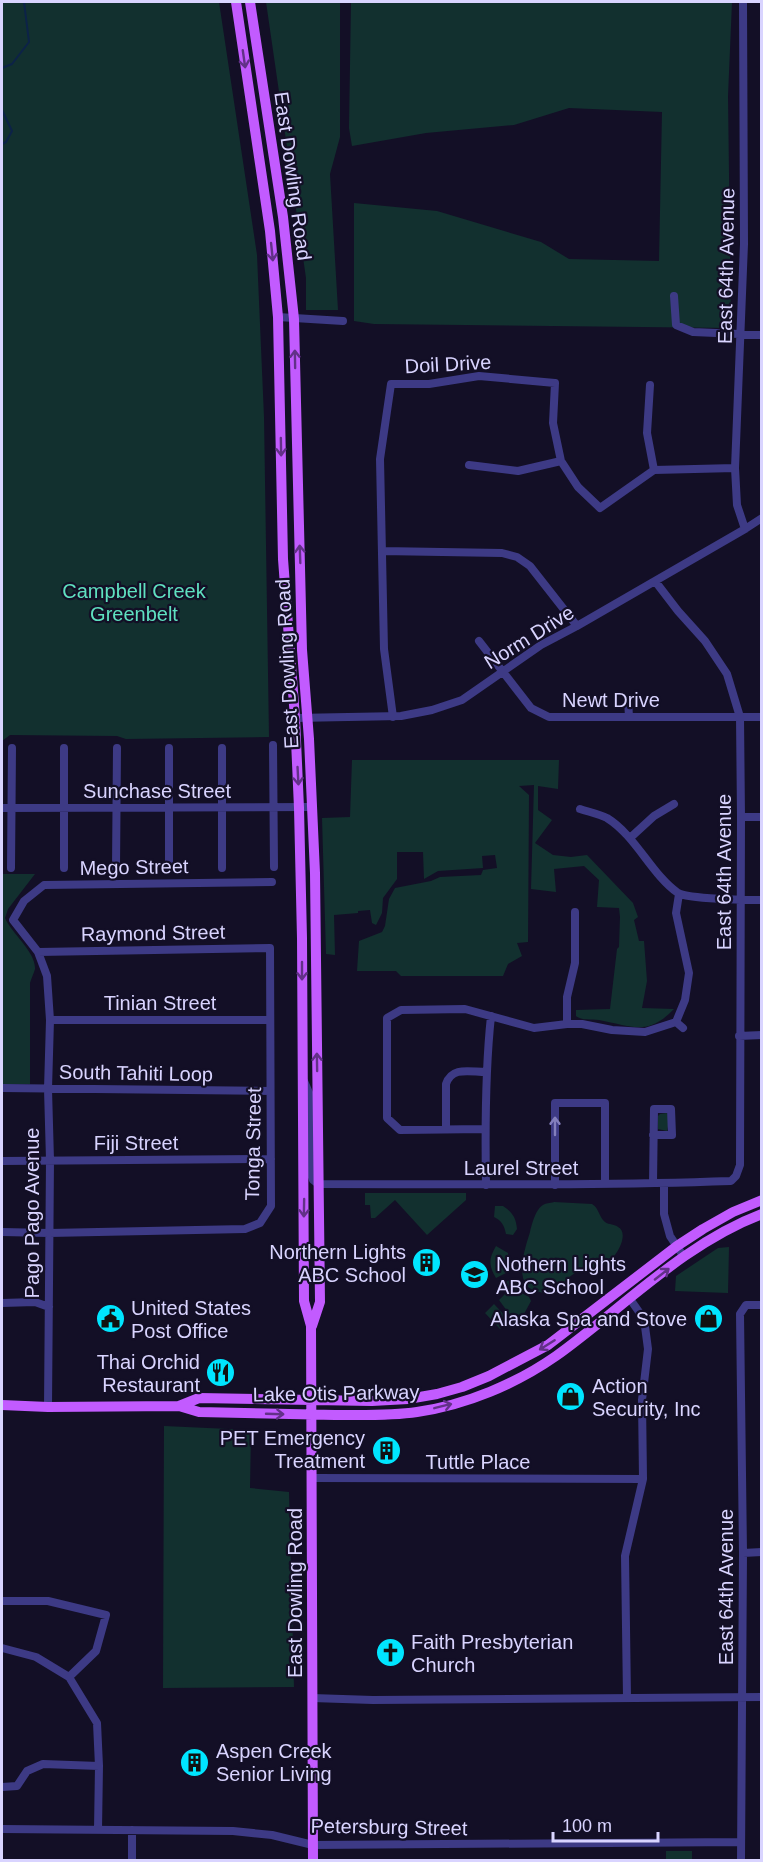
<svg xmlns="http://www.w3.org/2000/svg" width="763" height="1862" viewBox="0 0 763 1862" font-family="Helvetica,sans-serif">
<rect width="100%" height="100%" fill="#130f26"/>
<path fill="#12302f" d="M2,2H219L257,255L264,417L269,737L126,739L117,736L10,735L2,741Z
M266,2H340V137L330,174L338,310H306V278Z
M351,2H732L728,96L731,328L374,324L354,321V203L437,211L541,242L569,259L659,261L662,112L569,108L514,125L426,133L352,146L349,128Z
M352,760H559L558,789L538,786V810L552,820L535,843L553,855L571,857L587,855L633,903L638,917L634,920L639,941H644L647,981L642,1008L674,1009C647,1037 632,1026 599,1020C591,1019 582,1021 576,1016V1010L610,1009L617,949L619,947L620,917L619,908L597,907L599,880L584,866L554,869L556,892L531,889L534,785L519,786L529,795L528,942L517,943L522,956L508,964L503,976H401L396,971H357L359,941L382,932L385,926L389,899L395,888L431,881L440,877L481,875L483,870L497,868L495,855L482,856L483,868L438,871L424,879L423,852H397V879L383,898L382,913L376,925L372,923L370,910L358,911V913L334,915L335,955L326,954L322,818L350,817Z
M2,874H35L8,909L5,918C12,934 36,952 35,969C34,973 31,979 30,983V1084H2Z
M667,1113L669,1122L667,1131L658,1129V1116L660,1114Z
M365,1193H466V1200L427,1235L395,1200L375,1218H371L370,1205H365Z
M554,1202L592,1204C599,1208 599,1217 605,1222C609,1225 615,1224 618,1227C631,1234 614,1261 604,1265C596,1269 586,1267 577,1272C561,1279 564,1297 539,1292C511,1287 525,1249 530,1232C532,1224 536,1207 545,1204C546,1203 553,1203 554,1202Z
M495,1206H503C512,1212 516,1217 517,1229L513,1235L506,1234C504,1225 502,1221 494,1217Z
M496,1246L508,1253V1272L496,1278C488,1265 489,1258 496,1246Z
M729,1247L728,1293L675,1291L676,1276L718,1248Z
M514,1278L520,1283V1292L529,1297L531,1301L517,1327H514L510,1323L513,1319L499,1300L505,1294L506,1282Z
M494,1304L509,1320L500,1329L485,1313Z
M164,1426L251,1430L250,1488L289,1492L294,1687L163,1688Z
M666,1851H692V1860H666Z"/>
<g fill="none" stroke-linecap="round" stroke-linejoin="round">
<path stroke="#0c2248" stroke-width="2" d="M2,68L12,64L29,42L24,2
M2,110L12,131L6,142L2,144"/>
<path stroke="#3d3a85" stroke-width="8" d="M743,2L744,244L735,468L737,505L745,529
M674,296L676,325L693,332L762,335
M278,317L343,321
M650,385L647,433L654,470
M469,465L518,471L561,461
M382,551L502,553L517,557L530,566L577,626
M479,641L531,708L549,717H762
M628,699L629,717
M393,717L384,649L380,459L391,384H429L479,376L555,383L553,423L561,461L578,487L600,508L654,470L735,468
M295,718L401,716L432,710L462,700L541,645L577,626L745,529L762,518
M273,745L274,867
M222,748V868
M2,808L312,807
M580,809C589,812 599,814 607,818C636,836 651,874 678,893C688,899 747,900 762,900
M741,817H762
M630,838L654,816L674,804
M11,868L12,748
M64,868V748
M116,868L117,748
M169,868V748
M50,1020H270
M676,1022L683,1028
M567,1024V997L575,963V912
M739,1036L762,1035
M304,1081L310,1095V1171L313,1180L318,1184C456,1184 593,1186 731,1181L736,1176L740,1165L741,817L740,717L727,674L705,641L678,611L655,581
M2,1088L270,1091
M446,1129V1084C452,1066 470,1072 486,1072
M485,1129L400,1130L387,1118V1018L401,1010L465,1009L534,1028L567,1024H582L612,1030L645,1032L676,1022L685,1000L689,973L676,913L679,894
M2,1161L271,1159
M653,1183L654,1109H671L672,1135H653
M664,1183V1214L670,1236L684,1257
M486,1185C485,1129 485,1072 491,1016
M555,1185V1103H605V1184
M2,1232L49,1233L245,1229L260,1223L271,1206L270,948L38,952
M2,1303L35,1302L49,1307
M48,1407L50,1160L48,1089L50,1020L47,976L38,952L13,920L24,901L44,885L272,882
M313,1478L643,1479
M743,1553L762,1552
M2,1601H48L106,1615L96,1651L69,1677L36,1657L2,1648
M312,1698L373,1700L762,1697
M627,1698L625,1556L643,1479L642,1400L648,1349L644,1319L630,1299
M2,1787L17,1786L27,1771L43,1764L99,1766L97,1723L69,1677
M2,1829L233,1831L272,1835L313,1845L741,1842
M98,1830L99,1766
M132,1860V1830
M741,1860L743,1553L740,1314L746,1305H762"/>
<path stroke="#c25bff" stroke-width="10" d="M236,2L270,231L278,317L283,559L295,718L299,808L302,938L304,1301L311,1326L313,1860
M250,2L283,217L294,319L302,650L309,739L315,873L320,1302L312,1326
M2,1405L48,1407L179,1406L199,1398L372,1401L408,1399L437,1394L462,1387L489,1376L548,1345L677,1246L703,1229L733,1212L762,1200
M179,1406L199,1412C244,1413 290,1414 335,1415C362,1415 391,1416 417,1412C466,1405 516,1384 556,1356C623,1308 683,1244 762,1214"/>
</g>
<defs><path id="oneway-shaft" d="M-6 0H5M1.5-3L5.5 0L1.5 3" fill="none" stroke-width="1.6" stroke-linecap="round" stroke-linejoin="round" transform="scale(1.5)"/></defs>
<g stroke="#623188">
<use href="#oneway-shaft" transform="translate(244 59) rotate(82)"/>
<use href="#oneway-shaft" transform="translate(272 252) rotate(84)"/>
<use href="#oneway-shaft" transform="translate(295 359) rotate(-91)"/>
<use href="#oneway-shaft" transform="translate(281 447) rotate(89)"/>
<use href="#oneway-shaft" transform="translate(300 554) rotate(-92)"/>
<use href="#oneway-shaft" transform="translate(298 776) rotate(87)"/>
<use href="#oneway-shaft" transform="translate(302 971) rotate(90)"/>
<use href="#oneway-shaft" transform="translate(317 1062) rotate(-91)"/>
<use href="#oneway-shaft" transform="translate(304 1208) rotate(91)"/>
<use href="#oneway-shaft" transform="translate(662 1274) rotate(-38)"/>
<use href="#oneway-shaft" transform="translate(547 1345) rotate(148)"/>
<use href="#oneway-shaft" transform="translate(443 1406) rotate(-14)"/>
<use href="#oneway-shaft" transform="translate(275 1414) rotate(2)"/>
</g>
<use stroke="#837fbc" href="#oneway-shaft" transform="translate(555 1126) rotate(-90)"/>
<defs>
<symbol id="building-disc" viewBox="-11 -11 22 22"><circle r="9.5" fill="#00e5ff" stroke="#130f26"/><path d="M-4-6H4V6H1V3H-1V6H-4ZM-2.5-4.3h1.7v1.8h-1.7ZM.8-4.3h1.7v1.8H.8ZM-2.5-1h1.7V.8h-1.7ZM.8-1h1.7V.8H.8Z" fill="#111"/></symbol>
<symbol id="school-disc" viewBox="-11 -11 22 22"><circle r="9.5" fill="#00e5ff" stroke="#130f26"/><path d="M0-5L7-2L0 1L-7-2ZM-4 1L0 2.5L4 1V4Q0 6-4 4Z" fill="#111"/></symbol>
<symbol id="civic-disc" viewBox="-11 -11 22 22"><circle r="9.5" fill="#00e5ff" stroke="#130f26"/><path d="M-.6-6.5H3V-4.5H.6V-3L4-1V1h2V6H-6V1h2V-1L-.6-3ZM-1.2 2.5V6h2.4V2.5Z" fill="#111"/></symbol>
<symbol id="shop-disc" viewBox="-11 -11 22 22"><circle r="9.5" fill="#00e5ff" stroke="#130f26"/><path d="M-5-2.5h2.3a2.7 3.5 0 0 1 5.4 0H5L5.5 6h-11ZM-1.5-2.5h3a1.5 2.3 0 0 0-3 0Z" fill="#111"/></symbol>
<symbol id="restaurant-disc" viewBox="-11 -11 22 22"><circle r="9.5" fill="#00e5ff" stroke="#130f26"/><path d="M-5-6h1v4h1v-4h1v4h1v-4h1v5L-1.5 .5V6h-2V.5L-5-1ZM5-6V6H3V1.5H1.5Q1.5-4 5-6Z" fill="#111"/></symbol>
<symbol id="church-disc" viewBox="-11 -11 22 22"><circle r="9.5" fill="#00e5ff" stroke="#130f26"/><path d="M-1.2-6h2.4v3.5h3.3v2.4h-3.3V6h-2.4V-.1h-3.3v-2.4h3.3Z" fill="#111"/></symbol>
</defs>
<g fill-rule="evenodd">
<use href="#building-disc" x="410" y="1246" width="33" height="33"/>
<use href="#school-disc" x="458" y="1258" width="33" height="33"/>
<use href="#civic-disc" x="94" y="1302" width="33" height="33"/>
<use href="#shop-disc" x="692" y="1302" width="33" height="33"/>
<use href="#restaurant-disc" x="204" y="1356" width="33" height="33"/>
<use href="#shop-disc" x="554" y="1380" width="33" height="33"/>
<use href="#building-disc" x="370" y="1434" width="33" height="33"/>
<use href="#church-disc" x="374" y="1636" width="33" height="33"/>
<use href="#building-disc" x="178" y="1746" width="33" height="33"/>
</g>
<g text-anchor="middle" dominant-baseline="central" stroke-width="4.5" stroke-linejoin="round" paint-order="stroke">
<g font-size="20" fill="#d9d4ff" stroke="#130f26">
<text transform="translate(293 176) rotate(82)">East Dowling Road</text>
<text transform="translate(726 266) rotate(-89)">East 64th Avenue</text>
<text transform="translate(448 364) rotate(-3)">Doil Drive</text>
<text transform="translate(529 637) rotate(-32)">Norm Drive</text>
<text transform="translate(287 664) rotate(-93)">East Dowling Road</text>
<text x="611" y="700">Newt Drive</text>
<text x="157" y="791">Sunchase Street</text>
<text transform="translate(134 867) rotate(-1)">Mego Street</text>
<text transform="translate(724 872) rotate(-90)">East 64th Avenue</text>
<text transform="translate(153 933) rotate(-1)">Raymond Street</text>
<text x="160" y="1003">Tinian Street</text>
<text transform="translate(136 1073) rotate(1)">South Tahiti Loop</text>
<text x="136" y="1143">Fiji Street</text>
<text transform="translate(253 1144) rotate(-89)">Tonga Street</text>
<text x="521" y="1168">Laurel Street</text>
<text transform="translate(32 1213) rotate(-90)">Pago Pago Avenue</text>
<text transform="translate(336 1393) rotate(-1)">Lake Otis Parkway</text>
<text x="478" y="1462">Tuttle Place</text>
<text transform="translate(726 1587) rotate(-90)">East 64th Avenue</text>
<text transform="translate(295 1593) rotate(-90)">East Dowling Road</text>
<text transform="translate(389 1827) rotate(1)">Petersburg Street</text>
</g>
<g font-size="20" fill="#5fe0c0" stroke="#130f26">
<text x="134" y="591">Campbell Creek<tspan x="134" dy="23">Greenbelt</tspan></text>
</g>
<g font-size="20" fill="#d9d4ff" stroke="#130f26" text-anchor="start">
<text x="406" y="1252" text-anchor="end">Northern Lights<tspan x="406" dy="23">ABC School</tspan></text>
<text x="496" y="1264">Nothern Lights<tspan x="496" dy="23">ABC School</tspan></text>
<text x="131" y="1308">United States<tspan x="131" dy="23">Post Office</tspan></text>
<text x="687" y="1319" text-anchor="end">Alaska Spa and Stove</text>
<text x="200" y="1362" text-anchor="end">Thai Orchid<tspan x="200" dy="23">Restaurant</tspan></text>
<text x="592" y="1386">Action<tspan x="592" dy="23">Security, Inc</tspan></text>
<text x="365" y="1438" text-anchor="end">PET Emergency<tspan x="365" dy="23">Treatment</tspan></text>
<text x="411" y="1642">Faith Presbyterian<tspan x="411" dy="23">Church</tspan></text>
<text x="216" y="1751">Aspen Creek<tspan x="216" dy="23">Senior Living</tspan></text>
</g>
</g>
<rect width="763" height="1862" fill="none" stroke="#d9d4ff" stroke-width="6"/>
<path d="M553 1832v9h105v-9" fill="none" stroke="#d9d4ff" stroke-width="3"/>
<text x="562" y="1832" font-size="18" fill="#d9d4ff" stroke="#130f26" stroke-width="4.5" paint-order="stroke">100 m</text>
</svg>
